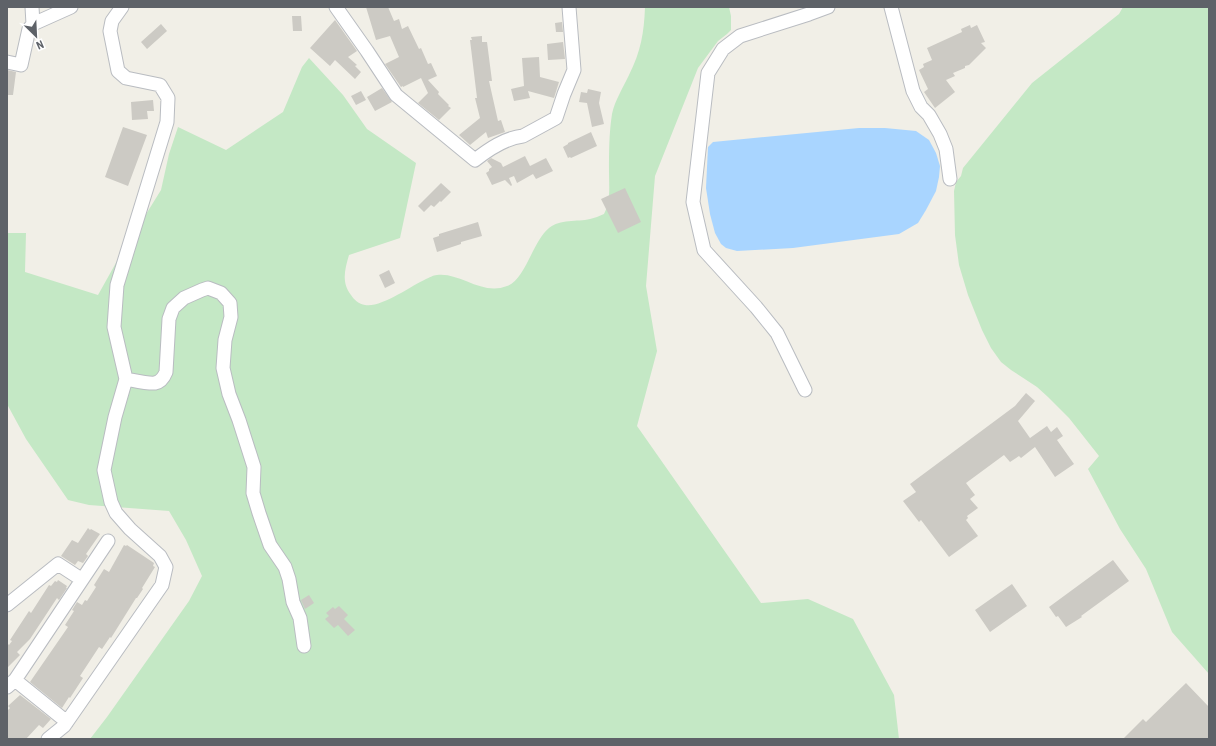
<svg xmlns="http://www.w3.org/2000/svg" width="1216" height="746" viewBox="0 0 1216 746" font-family="'Roboto Condensed',sans-serif">
<rect width="100%" height="100%" fill="#f1efe7"/>
<path fill="#c4e8c5" d="M645,7H729L731,16V30L727,34L718,41L698,68L655,176L646,286L657,351L637,426L761,603L808,599L853,619L894,695L899,739H90L107,717L189,601L202,576L186,540L169,511L89,505L68,500L26,439L7,404V233H26L25,272L98,295L117,261L161,190L169,154L178,127L226,150L283,112L302,67L309,58L343,95L367,129L416,163L400,238L349,255C345,269 341,282 351,295C354,300 359,304 365,305C381,308 411,286 426,279C429,278 433,275 437,275C460,272 482,296 507,286C525,280 533,241 549,228C560,219 577,222 590,219C595,218 599,216 604,214C611,201 609,186 609,172C609,153 609,133 612,114C615,100 623,88 629,75C641,51 644,33 645,7Z
M1123,7H1209V674L1172,632L1146,569L1120,529L1088,469L1099,456L1069,418L1048,397L1037,387L1011,370L1001,362L991,348L982,330L968,295L959,265L955,235L954,191L956,182L961,176L963,168L1032,83L1119,14Z"/>
<path fill="#a9d5ff" d="M859,128H885L916,131L929,140L936,153L940,166L939,177L936,191L926,210L918,223L899,234L793,248L737,251L726,248L721,244L715,233L710,214L706,188L708,147L713,142Z"/>
<path fill="#cccac4" d="M366,7H388L394,21L399,19L402,29L408,26L419,49L421,48L428,64L431,63L437,76L428,80L439,92L438,94L449,105L448,106L451,108L439,120L418,103L428,93L421,78L403,87V86L401,87L385,64L399,57L390,36L376,40Z
M292,16H301L302,31H293Z
M335,20L357,51L348,57L357,65L355,66L361,72L355,79L335,60L330,66L310,48Z
M562,22L563,32H556L555,23Z
M161,24L167,31L147,49L141,42Z
M970,25L971,28L977,25L985,42L981,43L986,48L969,65L965,66V68L953,73L955,76L946,80L955,92L935,108L924,92L928,89L919,70L924,67L923,64L932,60L927,48L962,32L961,29Z
M482,36V42H487L492,81H489L498,121L501,120L505,132L488,138L486,132L470,145L459,135L480,118L475,98H477L470,40H472L471,37Z
M563,42L565,59L548,60L547,44Z
M539,57L540,77L559,82L554,98L528,91L530,98L514,101L511,89L524,86L522,58Z
M7,70L16,72L13,95H7Z
M382,88L392,102L375,111L367,97Z
M588,89L601,92L599,103L604,124L592,127L587,103L579,102L581,92L587,93Z
M361,91L366,100L356,105L351,96Z
M153,100L154,111H147L148,119L132,120L131,102Z
M123,127L147,135L128,186L105,177Z
M591,132L597,146L571,158L570,157L568,158L563,147L568,144V143Z
M525,156L530,166L546,158L553,171L536,179L533,174L517,183L514,176L509,178L512,185L511,186L505,180L492,185L486,173L489,171V169L492,167L487,161L491,158L501,163L503,167Z
M441,183L451,192L441,202L440,201L434,207L431,205L424,212L418,206Z
M625,188L641,222L618,233L601,199Z
M478,222L482,236L461,242V244L437,252L433,238L439,236V234Z
M389,270L395,283L385,288L379,275Z
M1026,393L1035,401L1018,421L1030,438L1047,426L1051,432L1057,427L1063,436L1057,440L1074,464L1055,477L1035,447L1021,458L1019,456L1010,462L1004,455L966,483L975,495L970,499L978,508L967,516L968,518L966,520L978,536L949,557L921,520L919,522L903,501L916,492L910,484L1015,406Z
M88,528L90,530L91,529L100,534L86,554L88,556L83,563L78,561L75,565L61,556L72,540L78,543Z
M124,545L126,546L127,545L154,563L153,566L155,567L142,588L143,589L137,598H136L111,638L110,637L102,649L99,647L80,676L83,678L70,698L69,697L62,708L30,682L68,627L65,625L74,611L72,610L77,602L82,605L85,600L87,601L96,587L94,585L104,569L109,572Z
M1113,560L1129,581L1081,616L1082,617L1066,627L1058,616L1056,617L1049,607Z
M58,580L67,586L66,588H67L59,600L57,598L30,639L17,652L20,655L7,668V643L9,645L12,641L10,640L29,611L31,613L49,585L51,586L55,581L57,582Z
M1012,584L1027,606L990,632L975,610Z
M309,595L314,603L305,609L301,600Z
M339,606L348,615L344,619L355,630L348,636L338,625L334,628L325,619L329,616L326,613L333,607L335,609Z
M1186,683L1209,707V739H1123L1143,719L1146,722Z
M20,695L51,719L43,728L39,725L26,739H7V711L10,708L8,706Z"/>
<g fill="none" stroke-linecap="round" stroke-linejoin="round">
<defs>
<path id="minor" d="M32,7L33,24
M336,7L367,51L396,95L475,160C489,149 505,138 523,136L556,118L564,94L574,70L569,7
M891,7L913,91L921,107L929,115L940,134L946,149L950,179
M7,62L21,65L29,29L33,24L71,7
M126,379C132,380 149,384 155,383C161,382 164,377 166,372L169,319L173,308L184,298L202,290L208,288L221,293L230,303L231,317L225,340L223,368L229,394L239,420L254,467L253,493L259,513L270,545L285,567L289,579L293,602L300,618L304,646
M805,390L777,333L756,307L704,250L693,202L708,73L723,49L740,36L809,14L828,7
M7,605L58,564L81,579
M15,680L67,722
M7,687L15,680L108,541
M48,739L64,726L162,585L166,567L160,556L130,529L116,513L111,502L104,470L115,417L126,379L114,327L117,285L167,122L168,98L160,85L126,78L118,71L110,31L112,21L122,7"/>
</defs>
<use href="#minor" stroke="#b9bcc1" stroke-width="15"/>
<use href="#minor" stroke="#fff" stroke-width="13"/>
</g>
<rect width="1216" height="746" fill="none" stroke="#5e6268" stroke-width="16"/>
<g transform="translate(36 36) rotate(156)" stroke="#ffffff" stroke-width="3" paint-order="stroke">
<path d="M0-3L7 15L0 10L-7 15Z" fill="#5e6268"/>
<text y="-6" font-size="11" font-weight="bold" text-anchor="middle" fill="#5e6268">N</text>
</g>
</svg>
